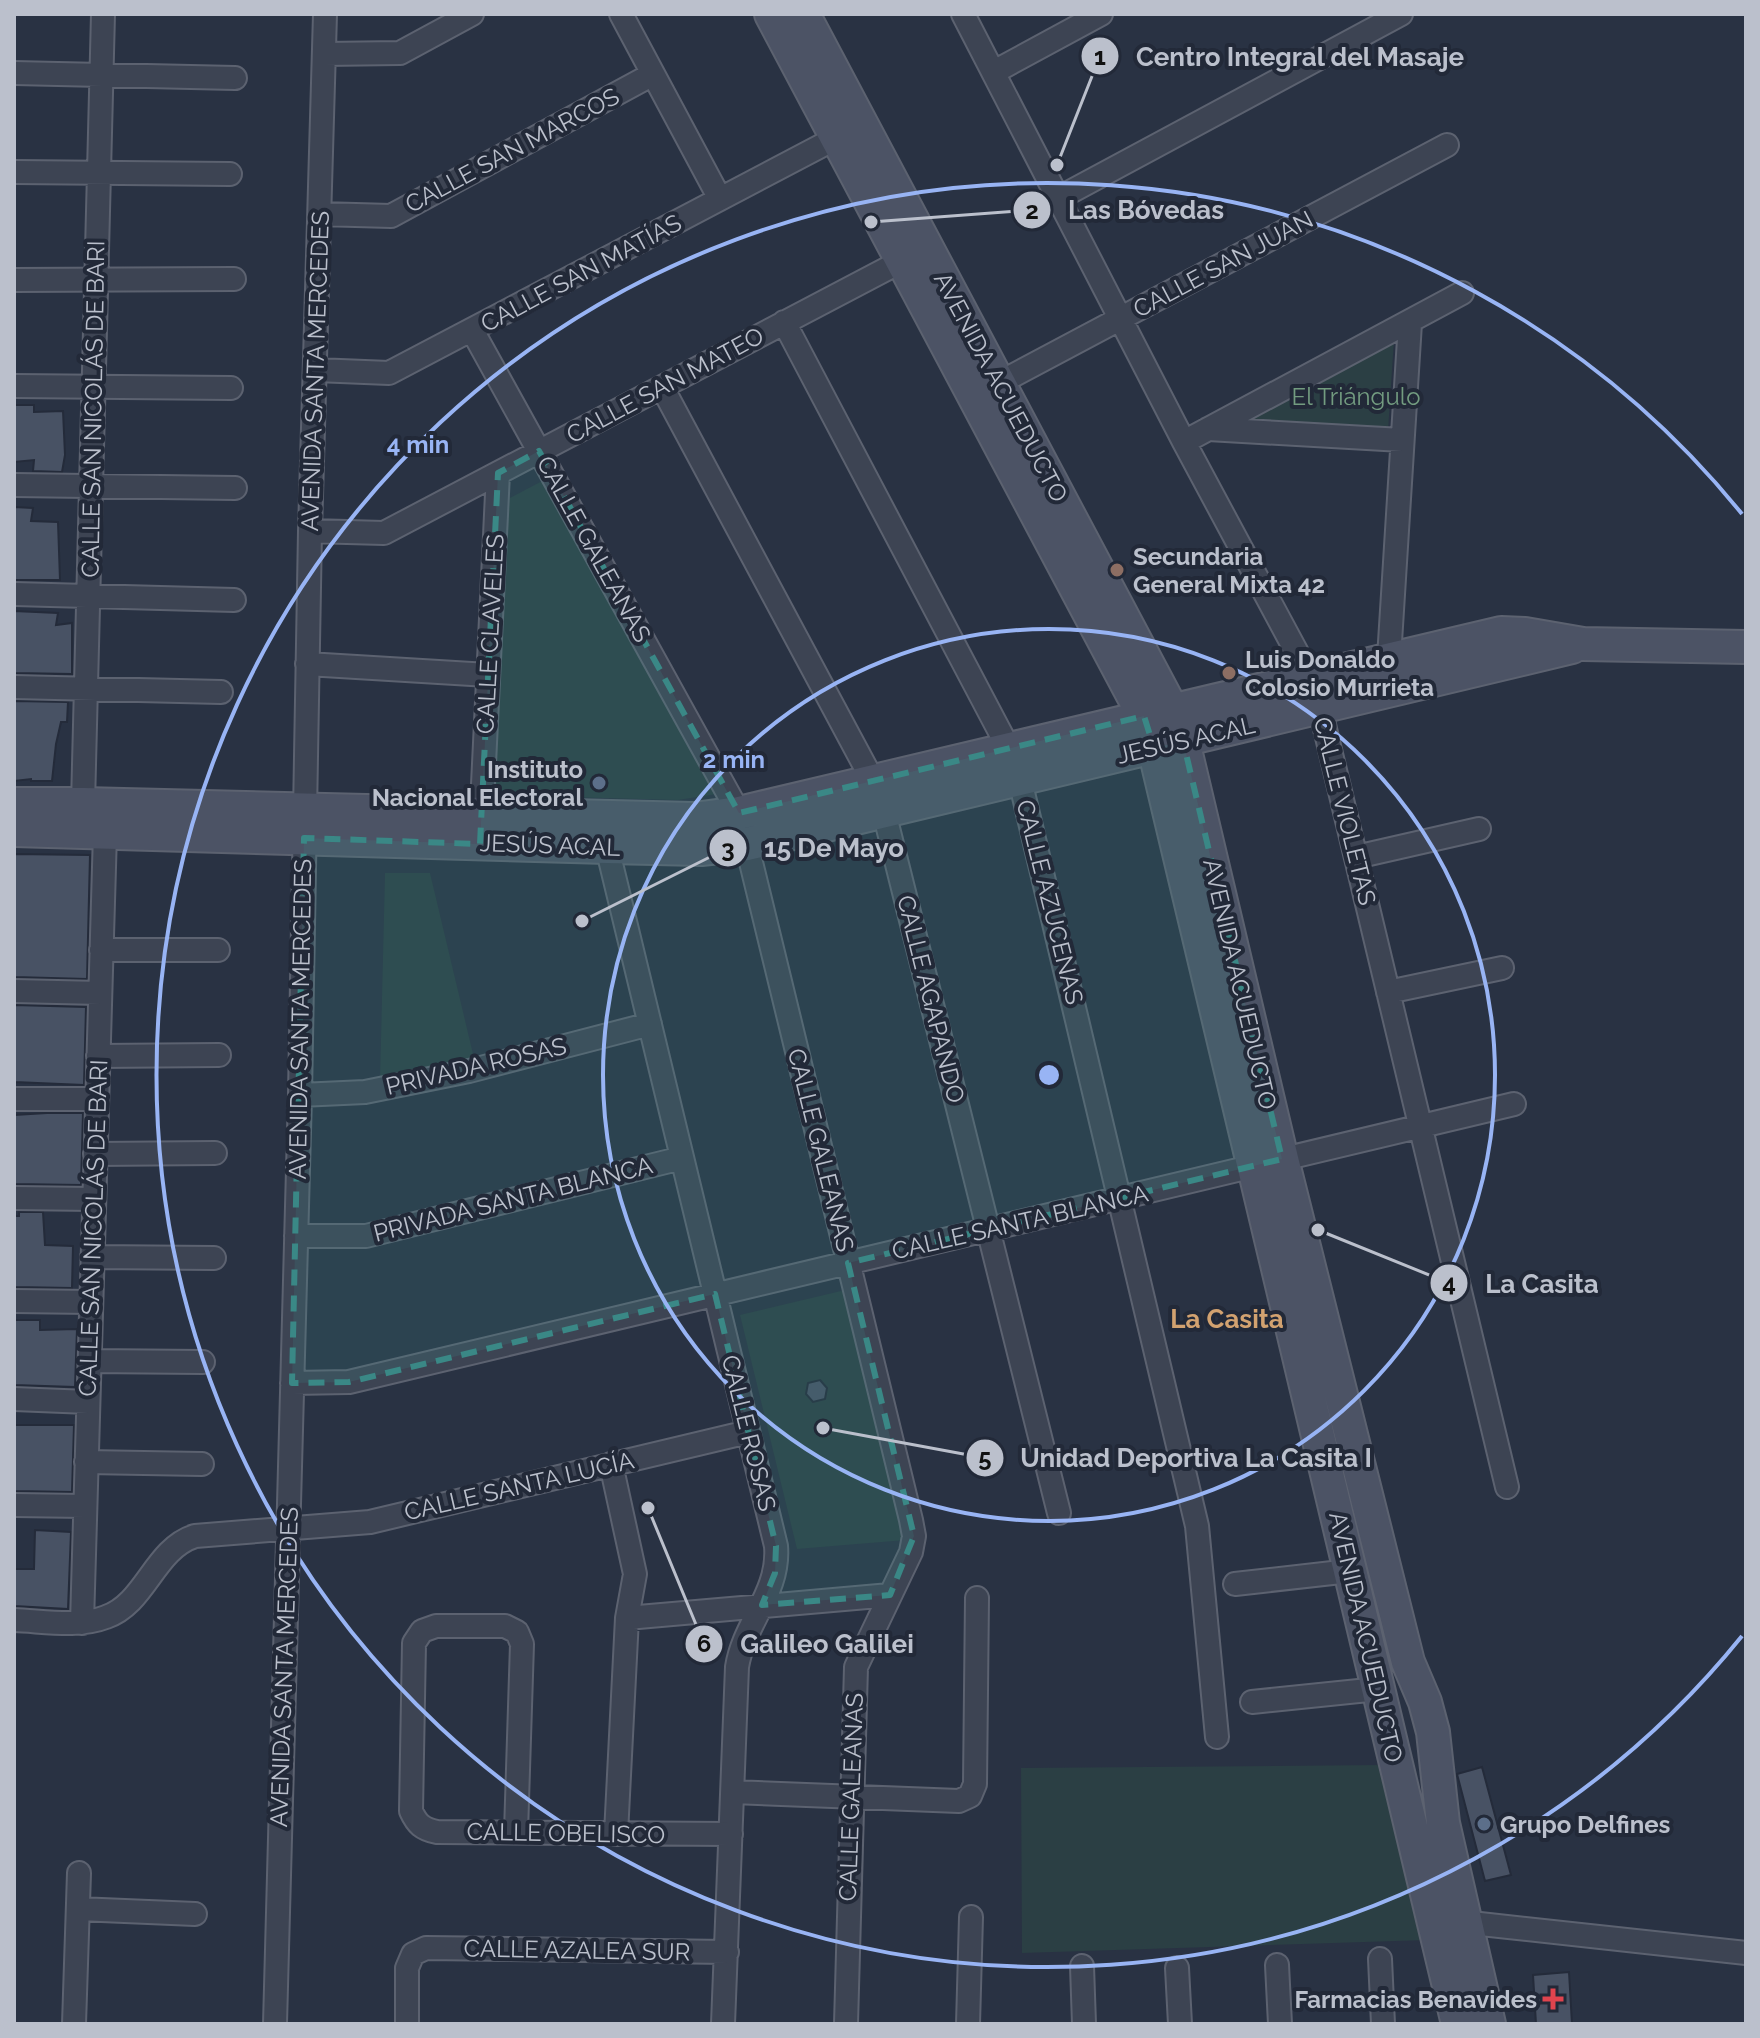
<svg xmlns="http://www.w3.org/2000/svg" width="1760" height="2038" font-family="Raleway,sans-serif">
	<rect width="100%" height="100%" fill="#293243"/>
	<path fill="#2b3f44" d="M1394,340L1388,431L1238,422Z
		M544,480L717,794L678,800L493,795L508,499Z
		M385,873H430L474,1058L380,1080Z
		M845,1290L906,1540L797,1549L740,1315Z
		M1383,1765L1428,1940L1022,1953L1021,1768Z"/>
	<path fill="#485264" stroke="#242b3a" stroke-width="2" d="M14,405H34V412L63,411L65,455L62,472L33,471L34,460L14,462Z
		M14,507L33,508L31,521L58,522L60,580H14Z
		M14,611L58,613L56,625L72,623V674L14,673Z
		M14,701L68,702L67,722H61L56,744L52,781H31V779L14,781Z
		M14,854L90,855L87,979L14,977Z
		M14,1005L86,1007L84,1085L14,1082Z
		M47,1113H83L81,1185L14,1184V1115Z
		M19,1212H43L45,1245L73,1246L72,1288L14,1287V1216H19Z
		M14,1320H40V1330L77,1329L75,1387L14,1385Z
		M820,1380L827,1388L825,1399L813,1402L806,1394L808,1383Z
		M14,1425H74L72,1492L14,1491Z
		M35,1530L71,1532L68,1609L14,1606V1569H34Z
		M1482,1767L1511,1875L1485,1881L1457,1774Z
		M1569,1972L1572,2024H1536L1533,1975Z"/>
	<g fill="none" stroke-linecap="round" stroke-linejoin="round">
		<defs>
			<path id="street" d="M621,14L720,199
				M963,14L1184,442L1310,677L1320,708L1507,1487
				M324,54L400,53L472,14
				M994,72L1101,14
				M14,73L235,78
				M14,172L230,174
				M1059,198L1401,14
				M320,214L391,216L653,74
				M14,280L234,279
				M784,322L1009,749L1020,780L1197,1526L1217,1737
				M472,330L739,813L911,1520L914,1536L911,1552L856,1667L846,2024
				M316,370L389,373L836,138
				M999,383L1447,145
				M14,386L231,388
				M662,387L873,781L884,812L1059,1513
				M1208,429L1402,440
				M1184,442L1462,293
				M14,485L235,488
				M310,531L384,533L915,254
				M14,594L234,600
				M307,664L488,675
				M1392,673L1389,658L1410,323
				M14,687L221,692
				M83,804L103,14
				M481,826L498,473
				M607,847L776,1546C780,1592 744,1623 737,1667L723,2024
				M1356,857L1479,829
				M101,950H218
				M14,991L100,993
				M1388,992L1502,968
				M98,1056L219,1055
				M300,1095L365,1092L469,1071L650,1024
				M14,1099H97
				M95,1154L215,1153
				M14,1198L94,1199
				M296,1236H366L682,1158
				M92,1257L214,1258
				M14,1301L91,1302
				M89,1361L203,1362
				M292,1383L349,1382L1514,1104
				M14,1399L88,1402
				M86,1462L202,1464
				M611,1464L635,1574L627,1618L616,1834
				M14,1505L85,1506
				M1235,1584L1350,1571
				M627,1618L890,1595
				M14,1620C43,1621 78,1628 106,1617C146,1603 154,1549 195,1536L370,1522L748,1432
				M82,1623L105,833
				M1252,1702L1378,1689
				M733,1792L959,1801L970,1796L975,1784L977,1598
				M516,1832L522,1644L517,1632L505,1626H436L422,1631L414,1643L411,1811C417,1824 422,1829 437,1832L731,1834
				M78,1909L195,1914
				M1453,1921L1746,1953
				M1380,1959L1383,2024
				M1277,1965L1280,2024
				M1082,1966L1084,2024
				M1177,1968L1180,2024
				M74,2024L79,1873
				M275,2024L300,1095L310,531L325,14
				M407,2024V1968L413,1954L426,1948L727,1952
				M968,2024L971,1917"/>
			<path id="secondary" d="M771,14L1144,716L1154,748L1458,2024
				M803,14L1172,710L1183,741L1282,1159L1408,1662L1425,1702L1433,1732L1443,1823L1489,2024
				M14,804H83L694,819L739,813L1501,633L1525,634L1583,644L1746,647
				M14,830L607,847L701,849L747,844L1572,647"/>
		</defs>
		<use href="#street" stroke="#5c6270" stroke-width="26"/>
		<use href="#secondary" stroke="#5c6270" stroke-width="36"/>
		<use href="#street" stroke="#3d4453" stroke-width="22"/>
		<use href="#secondary" stroke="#4c5365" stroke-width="32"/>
	</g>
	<path fill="#3a8886" fill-opacity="0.2" stroke="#3a8886" stroke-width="6" stroke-dasharray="16 10" stroke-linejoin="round" d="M539,451L739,813L1144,716L1154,748L1183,741L1282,1159L848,1263L914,1536L890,1595L762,1605L775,1573L776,1546L715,1294L349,1382L292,1383L304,838L480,844L498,473Z"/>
	<g fill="none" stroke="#98b4f4" stroke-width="4">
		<circle cx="1049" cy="1075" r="446"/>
		<path d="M1742 1636A892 892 0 1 1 1742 514"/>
	</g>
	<g fill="#8d6e63" stroke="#222938" stroke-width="3">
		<circle cx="1117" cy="570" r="8"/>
		<circle cx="1229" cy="673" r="8"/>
	</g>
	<g fill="#5c6f8a" stroke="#222938" stroke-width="3">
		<circle cx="599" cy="783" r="8"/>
		<circle cx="1484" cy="1824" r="8"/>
	</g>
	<path fill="#e0444e" stroke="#222938" stroke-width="3" d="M1549 1987h8v8h8v8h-8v8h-8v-8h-8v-8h8z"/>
	<g text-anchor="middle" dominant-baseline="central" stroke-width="8" stroke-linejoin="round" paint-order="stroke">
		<g font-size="24" fill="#bbc0cc" stroke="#222938">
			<text transform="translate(512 150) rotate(-28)">CALLE SAN MARCOS</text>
			<text transform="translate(1223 264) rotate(-28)">CALLE SAN JUAN</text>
			<text transform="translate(581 273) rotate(-28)">CALLE SAN MATÍAS</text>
			<text transform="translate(315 371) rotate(-88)">AVENIDA SANTA MERCEDES</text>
			<text transform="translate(665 385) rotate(-28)">CALLE SAN MATEO</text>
			<text transform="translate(1001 387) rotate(62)">AVENIDA ACUEDUCTO</text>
			<text transform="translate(93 409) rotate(-89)">CALLE SAN NICOLÁS DE BARI</text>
			<text transform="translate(594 549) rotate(61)">CALLE GALEANAS</text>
			<text transform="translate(490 634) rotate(-87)">CALLE CLAVELES</text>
			<text transform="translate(1186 740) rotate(-13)">JESÚS ACAL</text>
			<text transform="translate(1345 811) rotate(76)">CALLE VIOLETAS</text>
			<text transform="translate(550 845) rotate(2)">JESÚS ACAL</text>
			<text transform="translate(1050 902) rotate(76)">CALLE AZUCENAS</text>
			<text transform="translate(1240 984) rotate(77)">AVENIDA ACUEDUCTO</text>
			<text transform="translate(931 999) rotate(76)">CALLE AGAPANDO</text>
			<text transform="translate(300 1019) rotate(-89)">AVENIDA SANTA MERCEDES</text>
			<text transform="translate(476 1066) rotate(-13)">PRIVADA ROSAS</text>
			<text transform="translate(821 1150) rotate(76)">CALLE GALEANAS</text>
			<text transform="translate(513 1199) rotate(-14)">PRIVADA SANTA BLANCA</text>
			<text transform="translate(1020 1222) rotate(-13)">CALLE SANTA BLANCA</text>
			<text transform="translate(93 1228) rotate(-88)">CALLE SAN NICOLÁS DE BARI</text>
			<text transform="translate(749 1433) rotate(76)">CALLE ROSAS</text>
			<text transform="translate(519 1486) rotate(-13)">CALLE SANTA LUCÍA</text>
			<text transform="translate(1366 1637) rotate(77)">AVENIDA ACUEDUCTO</text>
			<text transform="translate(284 1667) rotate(-88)">AVENIDA SANTA MERCEDES</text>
			<text transform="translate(851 1797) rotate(-88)">CALLE GALEANAS</text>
			<text transform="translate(566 1833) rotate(1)">CALLE OBELISCO</text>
			<text transform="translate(577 1950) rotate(1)">CALLE AZALEA SUR</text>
		</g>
		<g font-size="24" fill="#739c80" stroke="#222938">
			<text x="1356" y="396">El Triángulo</text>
		</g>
		<g font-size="24" font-weight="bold" fill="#bbc0cc" stroke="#222938" text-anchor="start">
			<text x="1133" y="556">Secundaria<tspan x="1133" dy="28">General Mixta 42</tspan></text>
			<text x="1245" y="659">Luis Donaldo<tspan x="1245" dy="28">Colosio Murrieta</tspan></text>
			<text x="583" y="769" text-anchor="end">Instituto<tspan x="583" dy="28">Nacional Electoral</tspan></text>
			<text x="1500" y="1824">Grupo Delfines</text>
			<text x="1537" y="1999" text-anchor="end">Farmacias Benavides</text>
		</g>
		<g font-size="26" font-weight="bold" fill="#d2a270" stroke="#222938">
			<text x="1227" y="1319">La Casita</text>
		</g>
	</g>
	<circle cx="1049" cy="1075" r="12" fill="#98b4f4" stroke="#222938" stroke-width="4"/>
	<g font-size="24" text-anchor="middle" font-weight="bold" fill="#98b4f4" stroke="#222938" stroke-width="8" stroke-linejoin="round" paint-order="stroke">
		<text x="418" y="453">4 min</text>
		<text x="734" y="768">2 min</text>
	</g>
	<path fill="none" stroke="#bbc0cc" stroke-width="3" d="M1057 165L1100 56M871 222L1032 210M582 921L728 848M1318 1230L1449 1283M823 1428L985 1458M648 1508L704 1644"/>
	<g fill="#bbc0cc" stroke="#222938" stroke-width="3">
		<circle cx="1057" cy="165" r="8"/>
		<circle cx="871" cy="222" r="8"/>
		<circle cx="582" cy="921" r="8"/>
		<circle cx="1318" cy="1230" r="8"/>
		<circle cx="823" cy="1428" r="8"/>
		<circle cx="648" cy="1508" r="8"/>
		<circle cx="1100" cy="56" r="20"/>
		<circle cx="1032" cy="210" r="20"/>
		<circle cx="728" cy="848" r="20"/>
		<circle cx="1449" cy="1283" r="20"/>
		<circle cx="985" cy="1458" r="20"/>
		<circle cx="704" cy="1644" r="20"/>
	</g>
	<g font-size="24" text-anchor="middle" font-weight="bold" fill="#111">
		<text x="1100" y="65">1</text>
		<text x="1032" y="219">2</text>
		<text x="728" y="857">3</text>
		<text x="1449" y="1292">4</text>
		<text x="985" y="1466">5</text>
		<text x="704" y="1652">6</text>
	</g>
	<g font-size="26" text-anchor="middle" font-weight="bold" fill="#bbc0cc" stroke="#222938" stroke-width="8" stroke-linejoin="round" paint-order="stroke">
		<text x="1300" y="66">Centro Integral del Masaje</text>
		<text x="1146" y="219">Las Bóvedas</text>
		<text x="834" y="857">15 De Mayo</text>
		<text x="1542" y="1293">La Casita</text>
		<text x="1196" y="1467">Unidad Deportiva La Casita I</text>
		<text x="827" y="1653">Galileo Galilei</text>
	</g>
	<rect width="1760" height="2038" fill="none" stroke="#bbc0cc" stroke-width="32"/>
</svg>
